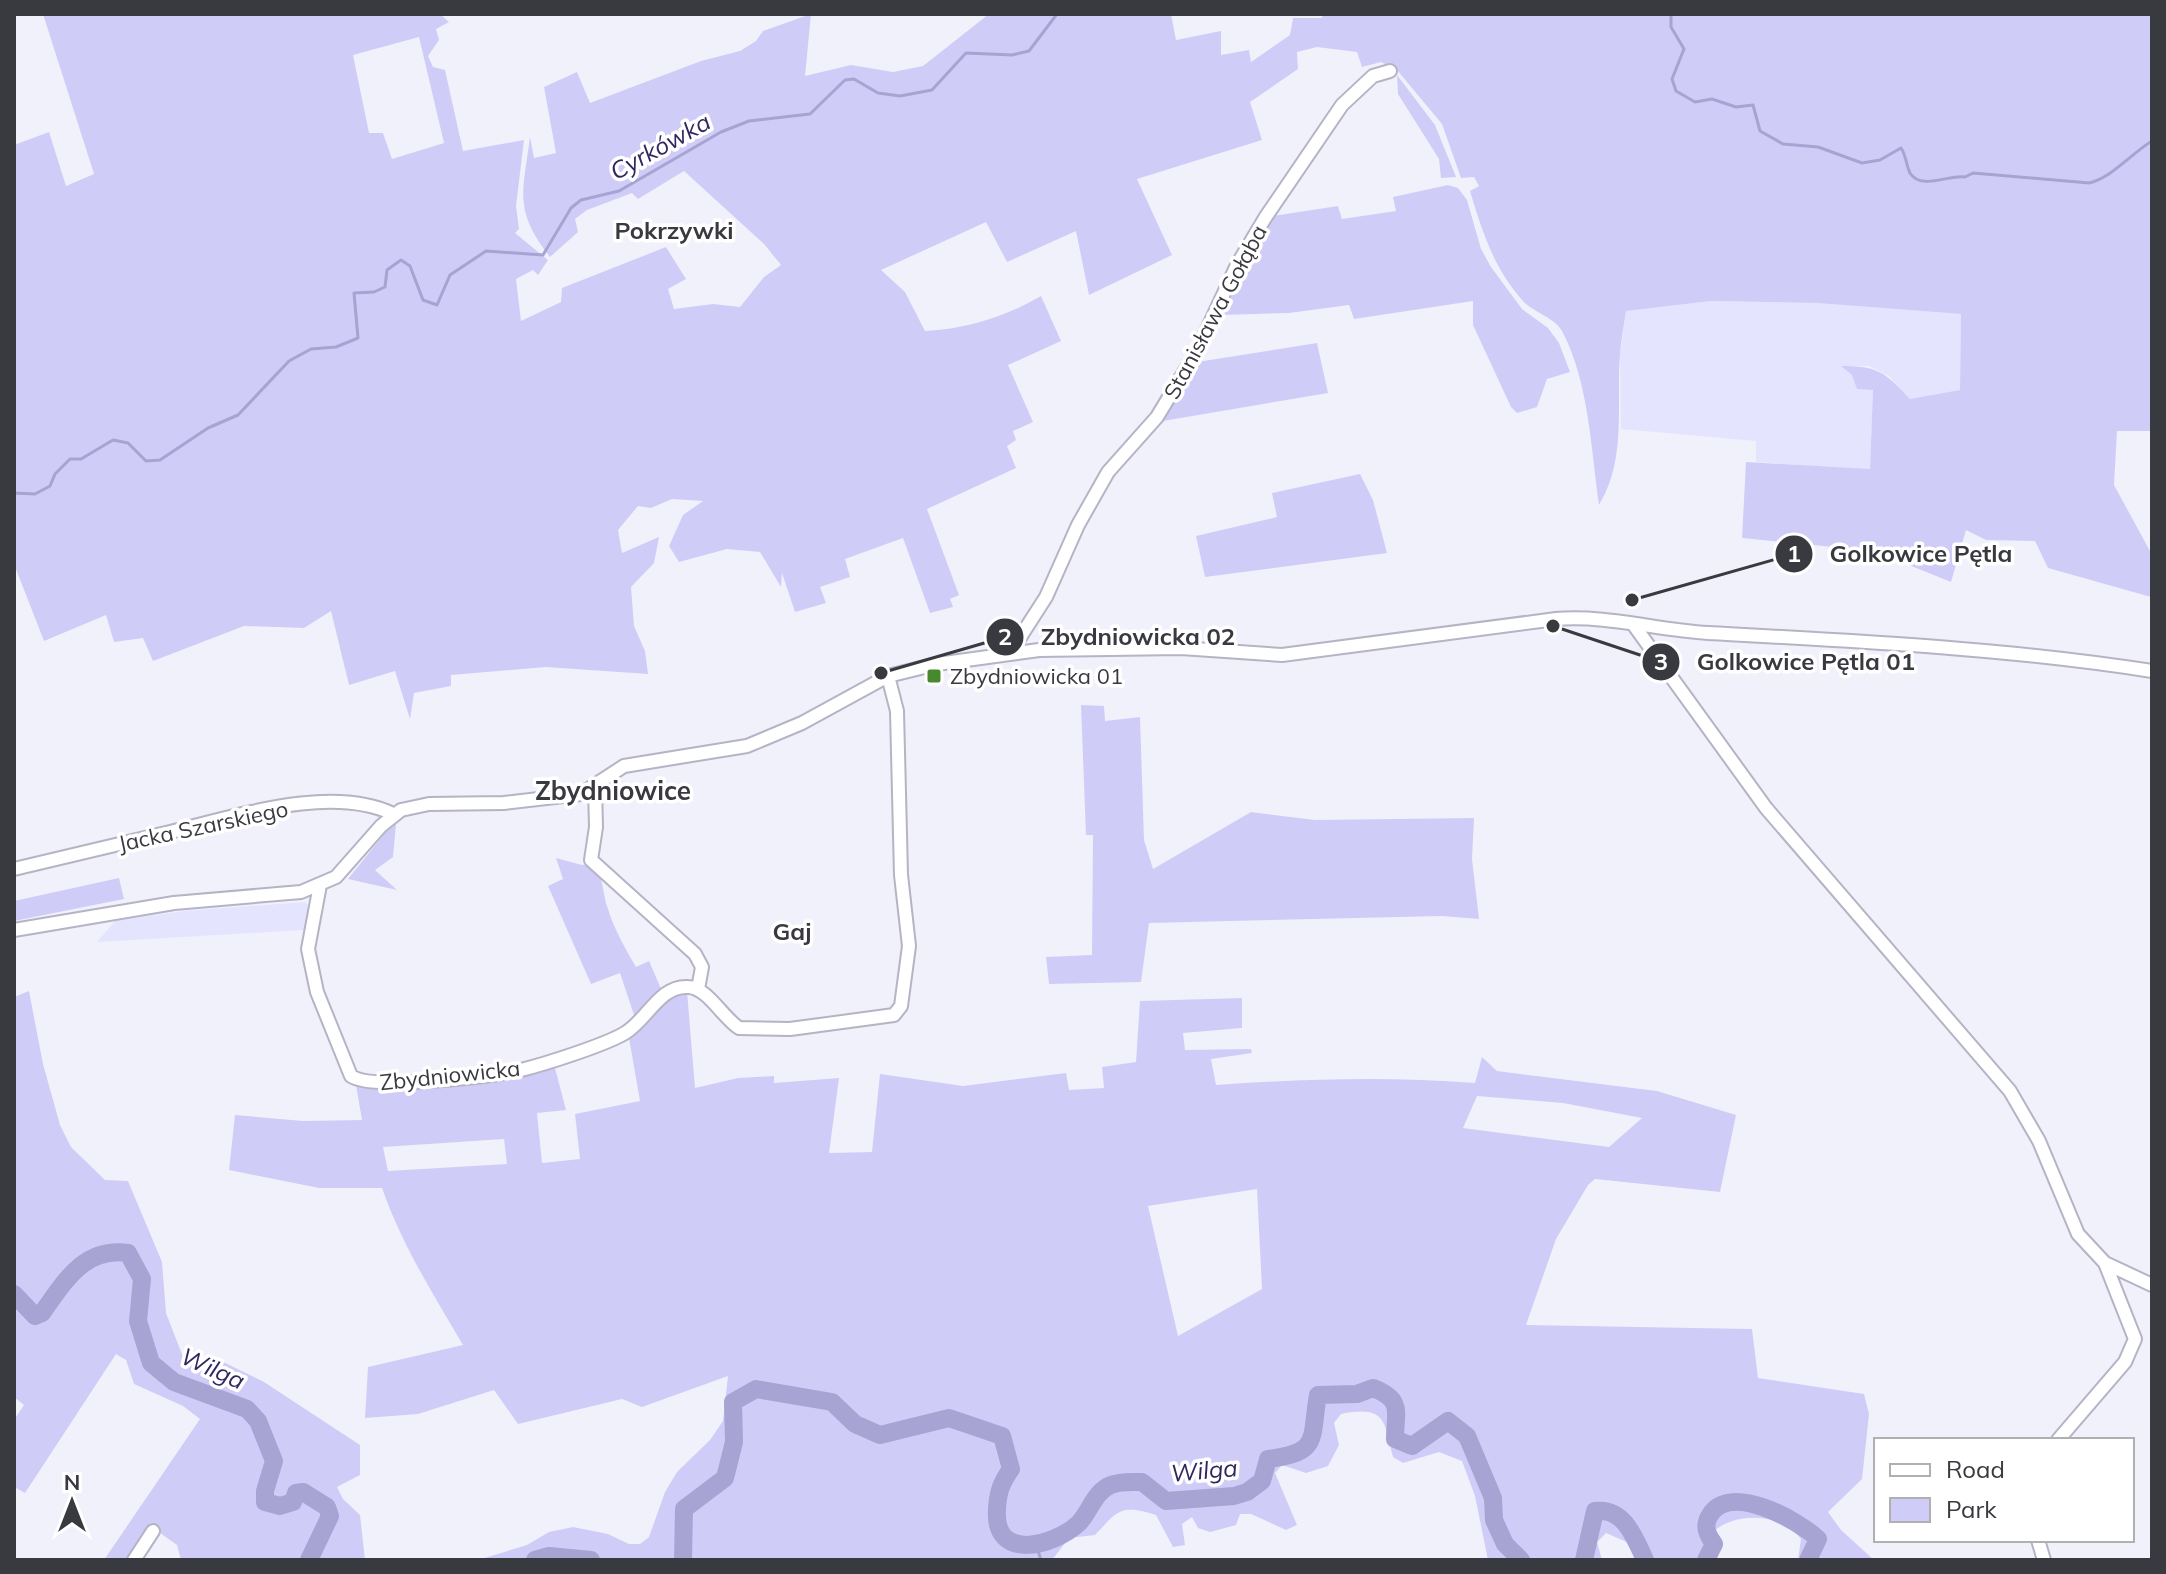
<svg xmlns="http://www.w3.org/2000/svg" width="2166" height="1574" font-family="Mulish,sans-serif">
	<rect width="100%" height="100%" fill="#f1f1fc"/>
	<path fill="#e5e4fe" d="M1711,301L1817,303L1961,314L1960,390L1910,400L1889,376L1869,366H1842L1873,389L1870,470L1756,462V441L1621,429L1620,355L1626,311Z
		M305,902L310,907L304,930L97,942L115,921L183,911Z"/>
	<path fill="#cfcdf8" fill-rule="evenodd" d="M43,14H440L449,22L436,29L439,40L428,56L433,67L445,70L463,151L524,140L516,206L519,229L515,233L548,260L538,275L533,270L516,279L521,321L561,302L562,288L666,247L686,279L668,289L674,309L713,304L740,307L764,277L781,265L764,244L684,171L638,199L632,193L587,210L575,219L578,232L550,257C513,210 523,192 530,137L534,158L556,153L544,87L577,72L590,103L701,61L740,51L756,41L763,31L811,14L805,76L851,65L893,72L923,66L989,14H1171L1176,40L1221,31V55L1249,50L1251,62L1290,35L1293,18H1322L1323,14H2152V431H2117L2114,485L2150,551L2151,597L2048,568L2035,541L1986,540L1966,530L1951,582L1874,551L1742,538L1746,462L1870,469L1873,390L1857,389L1852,375L1841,366C1878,366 1885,372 1910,399L1960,390L1961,314L1817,303L1711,301L1626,311C1624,325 1621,340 1620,354C1616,405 1627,459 1599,505C1591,449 1589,382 1562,331C1555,318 1533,312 1523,301C1494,269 1482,231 1470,191L1479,186L1474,177L1461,178L1442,124L1397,70L1381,62L1362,67L1357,52L1317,47L1297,52L1298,69L1250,102L1262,140L1137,179L1172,255L1089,295L1076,231L1007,262L986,222L881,270L905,292L925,331C966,329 1005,317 1041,296L1061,341L1008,365L1033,422L1013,431L1016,440L1007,446L1016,468L927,509L959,595L950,599L953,607L930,613L903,538L845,559L850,577L820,587L826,603L795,612L782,573L781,587L760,552L727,549L679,562L669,546L683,515L703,501L672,499L651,508L638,506L618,530L622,553L659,537L654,563L631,587L634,626L645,651L648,674L546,667L451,675V686L414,693L410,719L395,671L349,685L331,611L304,628L244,626L153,661L143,638L114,642L106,615L44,641L14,564V145L49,132L66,186L94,174ZM419,37L444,143L392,159L383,133H369L353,55Z
		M1397,75L1435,125L1456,177L1441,178L1439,159L1398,94Z
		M1448,185L1458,188L1467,200L1481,249L1491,267L1522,309L1548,328L1559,343L1570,372L1547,379L1537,407L1517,413L1511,407L1473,325V301L1354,319L1349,305L1289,313L1222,315L1254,245L1273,216L1338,206L1342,219L1396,211L1393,197Z
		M1317,343L1328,393L1163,421L1197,362Z
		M1360,474L1373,500L1387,553L1205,577L1196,536L1277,517L1272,493Z
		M1081,705L1104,706L1105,721L1140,717L1144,840L1153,869L1251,812L1315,820L1474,818L1472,859L1479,919L1442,916L1149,923L1141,982L1049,984L1046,957L1092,955L1093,835H1086Z
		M396,824L393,857L375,870L397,890L348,879L385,833Z
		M556,858L582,865L592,863C604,877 602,890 607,906C613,927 625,948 636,967L649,961L662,991L636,1021L620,973L591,984L548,886L563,879Z
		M119,878L124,899L14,921V901Z
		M29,991L43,1064L60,1125L71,1147L105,1180L128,1181L162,1262L166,1313L185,1362L217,1359L264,1382L360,1445V1475L337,1487L343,1499L360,1515L365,1560H181L177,1545L153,1528L131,1560H104L200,1419L183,1406L134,1384L126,1360L116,1354L25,1493L14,1487V1420L24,1405L14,1397V997Z
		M687,991L695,1088L738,1078L774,1076V1083L839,1078L829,1153L872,1152L880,1074L963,1086L1066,1073L1069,1090L1104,1088L1102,1067L1136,1062L1140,1001L1242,998V1028L1183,1033L1185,1050L1251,1049L1252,1053L1211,1059L1216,1085C1303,1079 1388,1076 1475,1083L1482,1057L1497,1071L1657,1091L1736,1115L1720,1192L1595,1179L1588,1185L1556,1239L1526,1325L1752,1329L1758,1378L1864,1394L1869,1414L1862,1479L1828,1512L1841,1530L1874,1560H1798L1801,1539C1781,1514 1740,1511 1715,1530L1716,1560H1635L1629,1543L1606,1533L1597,1542L1602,1560H1488L1475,1496L1462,1461L1439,1452L1403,1463L1393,1457C1384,1422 1387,1405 1341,1414L1334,1423L1339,1445L1328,1466L1306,1473L1282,1465L1275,1473L1297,1525L1286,1530L1251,1514H1240L1236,1525L1210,1532L1198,1528L1192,1517L1182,1524L1185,1545L1173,1547L1156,1515C1119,1503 1117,1512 1095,1535L1069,1538L1052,1560H478L527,1545L549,1532L573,1527L608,1534L629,1544H640L649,1537L665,1492L677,1472L710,1440L723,1421L728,1376L642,1407L622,1399L518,1424L494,1390L418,1414L365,1418L368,1367L463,1345C433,1294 402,1245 382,1188H319L229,1170L235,1115L303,1121L362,1120L356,1085L488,1082L554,1064L566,1110L537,1113L542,1163L580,1159L575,1114L640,1101L629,1038L668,996ZM1477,1096L1563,1103L1642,1118L1609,1147L1463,1128ZM504,1139L507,1164L388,1171L383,1147ZM1257,1189L1262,1289L1178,1336L1148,1206Z"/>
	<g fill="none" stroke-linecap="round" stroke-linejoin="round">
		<path stroke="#a7a3d2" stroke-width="3" d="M1087,14H1130
			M1671,14V27L1684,49L1672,79L1676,91L1695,102L1712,99L1736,107L1753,105L1760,131L1783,144L1818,147L1862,163L1880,160L1901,148C1906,155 1906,165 1910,173C1921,191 1950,174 1965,177L1973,173L2089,183C2110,179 2132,153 2152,141
			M14,493L35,494L50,486L55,474L70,459H81L113,440L128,443L146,461L160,460L208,428L238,415L289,361L311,349L336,347L358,338L354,293L374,292L385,287L387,270L401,260L410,266L423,300L437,305L450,275L486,251L543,255L571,208L581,200L619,191L721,132L749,121L810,114L845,80L854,79L878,93L900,96L932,90L966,53L1012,55L1029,51L1057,14
			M1036,1545L1041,1560"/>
		<path stroke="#a7a3d2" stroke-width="18" d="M14,1294L35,1316L42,1313C65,1281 84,1247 128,1253L142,1279L138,1321L151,1363L174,1382L247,1409L258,1421L274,1461L265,1491V1502L280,1506L293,1502L296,1493L303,1492L327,1507L330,1516L309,1560
			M535,1560L549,1556L591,1560
			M683,1560L684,1509L725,1478L734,1442L733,1402L756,1389L832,1402L855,1424L880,1435L949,1418L1002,1436L1011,1469C1001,1483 998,1492 997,1509C993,1562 1053,1547 1079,1523C1090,1511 1095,1491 1111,1485C1120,1481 1132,1482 1142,1482L1166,1501L1234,1496L1247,1492L1262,1481L1268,1459C1321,1452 1310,1440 1318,1395L1357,1394L1373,1388C1404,1400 1395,1412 1395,1439L1412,1446L1448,1421L1467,1436L1493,1498L1494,1520L1505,1544L1521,1560
			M1584,1560L1595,1511C1624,1507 1635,1538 1645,1560
			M1706,1560L1714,1544C1707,1534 1703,1526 1710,1515C1730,1482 1798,1520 1818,1539L1808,1560"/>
		<defs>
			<path id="minor" d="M1633,624L1766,808L2010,1091L2039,1141L2078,1234L2105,1263L2152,1285
				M1010,653L1046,597L1078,525L1108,472L1157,417L1197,351L1237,265L1265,218L1342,105L1373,76L1390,71
				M595,787L596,827L591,860L695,954L702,967L698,989
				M14,869C66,857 118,844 170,832C235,817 330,784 393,814
				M320,885L308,949L317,992L351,1076C373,1091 491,1076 521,1070C545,1064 605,1045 625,1033C647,1020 660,985 688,987C707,987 723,1018 739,1028L790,1029L894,1015L901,1006L909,946L901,875L897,711L888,676
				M14,930L174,903L301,892L336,877L381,826L401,810L429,804L504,803L581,794L624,766L747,746L802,723L888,676L937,664L1039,650L1181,648L1282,655L1556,619C1607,615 1657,630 1708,633C1856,641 2005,648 2152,671
				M2058,1440L2125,1362L2135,1339L2105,1263
				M2038,1540L2044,1560
				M134,1560L153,1531"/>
		</defs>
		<use href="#minor" stroke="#b4b4c5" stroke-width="16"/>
		<use href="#minor" stroke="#fff" stroke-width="12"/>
	</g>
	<rect fill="#47892c" stroke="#fff" stroke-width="3" x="926" y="668" width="16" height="16" rx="4"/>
	<g text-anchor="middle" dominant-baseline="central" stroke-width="7" stroke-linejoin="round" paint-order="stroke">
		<g font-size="22" fill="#393940" stroke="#fff">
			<text transform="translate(1215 312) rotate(-62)">Stanisława Gołąba</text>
			<text transform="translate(203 826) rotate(-12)">Jacka Szarskiego</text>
			<text transform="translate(450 1075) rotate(-6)">Zbydniowicka</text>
		</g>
		<g font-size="22" fill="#393940" stroke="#fff" text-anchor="start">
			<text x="950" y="676">Zbydniowicka 01</text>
		</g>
		<g font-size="24" font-style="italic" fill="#31265f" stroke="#fff">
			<text transform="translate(660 146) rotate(-29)">Cyrkówka</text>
			<text transform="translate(213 1368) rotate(24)">Wilga</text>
			<text transform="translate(1204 1470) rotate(-5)">Wilga</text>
		</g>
		<g font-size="24" font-weight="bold" fill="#393940" stroke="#fff">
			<text x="674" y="230">Pokrzywki</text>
			<text x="792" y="931">Gaj</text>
		</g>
		<g font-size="26" font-weight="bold" fill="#393940" stroke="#fff">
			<text x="613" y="790">Zbydniowice</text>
		</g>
	</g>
	<path fill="none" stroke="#393940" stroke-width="3" d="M1632 600L1794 554M881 673L1005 637M1553 626L1661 662"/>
	<g fill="#393940" stroke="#fff" stroke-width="3">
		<circle cx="1632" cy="600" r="8"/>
		<circle cx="881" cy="673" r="8"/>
		<circle cx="1553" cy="626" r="8"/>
		<circle cx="1794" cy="554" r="20"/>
		<circle cx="1005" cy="637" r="20"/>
		<circle cx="1661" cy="662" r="20"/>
	</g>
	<g font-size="24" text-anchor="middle" font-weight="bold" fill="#fff">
		<text x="1794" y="562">1</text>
		<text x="1005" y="645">2</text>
		<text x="1661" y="670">3</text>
	</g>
	<g font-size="24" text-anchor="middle" font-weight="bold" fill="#393940" stroke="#fff" stroke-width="7" stroke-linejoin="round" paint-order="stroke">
		<text x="1921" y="562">Golkowice Pętla</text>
		<text x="1138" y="645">Zbydniowicka 02</text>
		<text x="1806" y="670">Golkowice Pętla 01</text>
	</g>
	<rect width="2166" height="1574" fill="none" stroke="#393940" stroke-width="32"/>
	<rect x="1874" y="1438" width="260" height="104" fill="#ffffff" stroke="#b0b0b3" stroke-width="2"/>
	<rect x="1890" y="1464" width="40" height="12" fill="#ffffff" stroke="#b0b0b3" stroke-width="2"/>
	<text x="1946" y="1478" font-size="24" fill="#393940">Road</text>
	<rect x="1890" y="1498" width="40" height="24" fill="#cfcdf8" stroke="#b0b0b3" stroke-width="2"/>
	<text x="1946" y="1518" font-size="24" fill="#393940">Park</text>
	<g transform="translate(72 1502)" stroke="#ffffff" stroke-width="6" paint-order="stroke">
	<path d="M0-6L14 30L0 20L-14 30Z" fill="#393940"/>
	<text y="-12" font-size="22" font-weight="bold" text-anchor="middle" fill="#393940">N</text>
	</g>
</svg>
